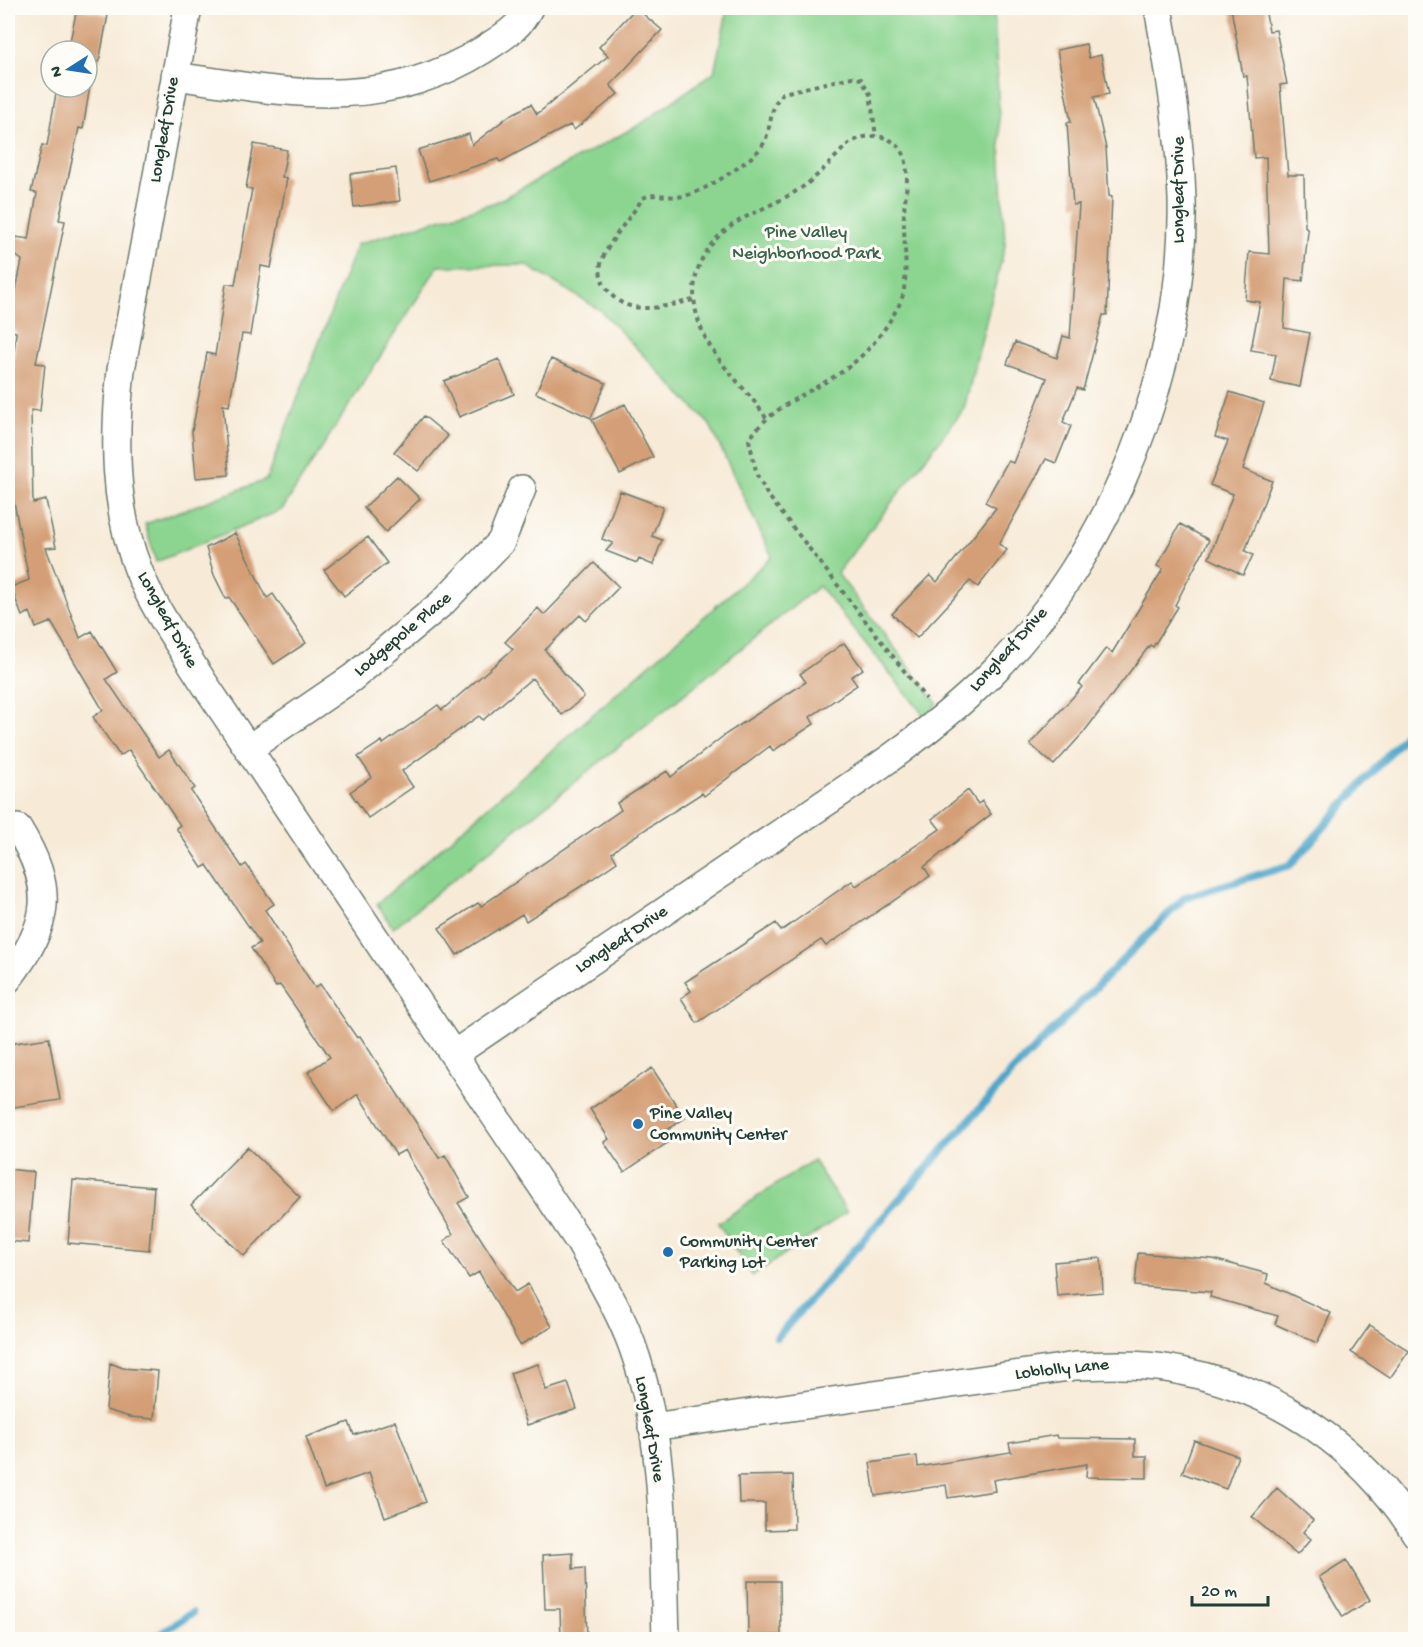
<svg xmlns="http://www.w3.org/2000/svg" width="1423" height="1647" font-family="'Gochi Hand',sans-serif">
	<rect width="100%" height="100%" fill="#fdfcf7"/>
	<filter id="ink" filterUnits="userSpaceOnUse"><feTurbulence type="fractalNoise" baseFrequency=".0167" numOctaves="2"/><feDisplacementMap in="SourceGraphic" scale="12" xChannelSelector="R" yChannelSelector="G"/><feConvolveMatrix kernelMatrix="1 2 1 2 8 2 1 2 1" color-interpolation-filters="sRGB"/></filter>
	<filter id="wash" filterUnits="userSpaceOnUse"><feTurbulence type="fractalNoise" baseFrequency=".008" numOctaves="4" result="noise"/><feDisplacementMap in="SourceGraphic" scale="24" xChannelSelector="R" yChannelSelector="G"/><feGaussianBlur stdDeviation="1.35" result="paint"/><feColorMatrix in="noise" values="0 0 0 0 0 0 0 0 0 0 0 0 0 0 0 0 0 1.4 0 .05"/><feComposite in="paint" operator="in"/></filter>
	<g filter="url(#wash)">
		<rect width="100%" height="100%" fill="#f7ebd8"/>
		<path fill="#8cd591" stroke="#568962" stroke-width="1.5" d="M728,8H876L891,11L994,10L1005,246L964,409L837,573L937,703L926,718L819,586L393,928L377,904L772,557L710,425L600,310L526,265L438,266L282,510L156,562L145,524L266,480L357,244L496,202L639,125L714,72Z
			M813,1160L847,1212L752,1276L718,1223Z"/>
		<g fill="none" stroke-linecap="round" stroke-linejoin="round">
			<path stroke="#4da6ca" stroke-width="8" d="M777,1337L1014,1070L1185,897L1290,865L1416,723
				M151,1640L192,1613"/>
		</g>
		<g id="blocks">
			<path fill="#d49f76" d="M77,8L108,15L99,62L94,61L83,129L79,128L59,220L65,221L36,363L45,364L40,411L31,410L33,503L46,500L56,547L46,548L80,638L92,631L117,672L106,679L159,757L169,750L195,788L191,791L242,867L246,864L274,904L265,910L315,988L320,984L357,1038L360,1036L439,1158L445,1155L469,1197L458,1203L515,1292L528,1284L552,1327L520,1345L479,1272L469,1278L444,1241L453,1234L405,1150L396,1155L358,1094L334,1111L308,1072L330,1057L280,985L276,987L251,948L260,943L207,865L202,868L176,828L180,825L129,750L120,756L93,717L103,710L51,622L36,628L30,612L22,616L11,587L29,580L8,471V411L16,332L8,330L22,260L13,254L16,237L29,239L37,193L31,192L42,145L47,146L57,87H87V51H68Z
				M636,8L662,30L610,85L618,94L574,130L570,125L500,162L498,159L429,181L418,150L469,134L472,145L509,116L531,104L537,114L608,56L599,47Z
				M1231,8H1265L1269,31L1276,30L1287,84L1280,85L1288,175H1304L1305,226L1308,231L1303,281L1287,279L1284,328L1310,333L1300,387L1271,381L1276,354L1251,350L1260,302L1245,300L1249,252L1269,254L1266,157L1254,158L1247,76H1243Z
				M1086,44L1089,58L1101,55L1109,94L1094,97L1106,148L1109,196L1112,197L1107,315H1103L1083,390L1077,388L1063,422L1071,426L1056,463L1046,459L999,544L1007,550L978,587L970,581L917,638L892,614L930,575L937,582L996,508L985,502L1008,461L1013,463L1047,378L1007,364L1015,342L1057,358L1063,336L1070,338L1079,204L1073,205L1067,123L1071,122L1057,50Z
				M254,144L287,150L282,177L287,178L271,268L261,266L250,335L242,334L229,406L223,405L229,475L196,478L192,431L207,353L215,355L226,284L235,285L252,189L246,188Z
				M396,168L400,201L354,207L350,174Z
				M499,359L514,394L459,417L444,381Z
				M551,359L606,383L591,418L536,393Z
				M1230,392L1264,403L1243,469L1272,481L1245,551L1253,555L1243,575L1209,558L1233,494L1210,485L1228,441L1215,437Z
				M625,404L653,457L620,474L592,420Z
				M424,416L448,436L418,471L394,452Z
				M397,476L420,499L386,532L364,508Z
				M620,491L663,507L652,536L662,540L653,565L639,559L637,563L606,551L613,543L602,539Z
				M1180,524L1209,540L1175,605L1178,607L1153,647L1150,645L1084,732L1054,765L1030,744L1082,687L1079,684L1106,648L1112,653L1163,569L1157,566Z
				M235,533L267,598L273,594L306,643L274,664L229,597L226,599L214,575L206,548Z
				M368,537L387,563L344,596L324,570Z
				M594,563L619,587L586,621L580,615L545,650L584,697L562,715L532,678L483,720L479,716L402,771L413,787L368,818L350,792L372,777L358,757L382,741L383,744L438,705L442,710L513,649L505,642L538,608L544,615Z
				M844,643L863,669L851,677L857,685L810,717L814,724L773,751L770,746L704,796L702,793L621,845L612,853L617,862L583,885L526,921L522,914L457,955L439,928L478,903L481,906L621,810L617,803L667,771L671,777L726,734L806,682L800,674Z
				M968,790L978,804L982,801L991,814L924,867L930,876L826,946L821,940L697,1023L681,998L691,991L685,982L776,923L781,931L852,881L856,886L940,829L932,819Z
				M49,1038L60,1100L8,1108V1044Z
				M652,1068L685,1118L667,1130L673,1139L624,1172L604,1142L609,1139L590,1109Z
				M247,1147L300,1197L244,1256L191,1205Z
				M8,1169L34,1172L28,1243L8,1241Z
				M73,1180L154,1187L149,1250L68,1243Z
				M1138,1253L1213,1259L1268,1274L1266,1283L1331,1313L1317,1343L1275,1324L1278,1316L1210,1297L1211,1292L1135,1286Z
				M1101,1258L1103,1292L1057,1296L1054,1262Z
				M1370,1325L1409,1351L1390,1378L1351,1352Z
				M110,1363L123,1368L158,1371L154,1419L130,1417L106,1410Z
				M538,1364L546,1390L568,1383L577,1409L527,1425L510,1373Z
				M395,1421L426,1502L385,1517L369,1473L324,1489L306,1437L349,1422L354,1435Z
				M1056,1435L1057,1438L1135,1439V1456H1147V1478L1086,1477L1087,1464L993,1480L995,1491L948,1498L946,1485L875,1496L870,1463L917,1456L918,1467L1011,1452L1009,1443Z
				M1194,1440L1238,1456L1226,1489L1182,1473Z
				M793,1475L794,1529L765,1530V1503H739L738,1476Z
				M1277,1488L1313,1520L1303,1532L1311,1539L1297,1555L1252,1517Z
				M573,1553V1569L585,1568L587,1640H561L560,1609H545L543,1555Z
				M1346,1560L1370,1600L1343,1617L1319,1577Z
				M747,1581H780L781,1635L748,1636Z"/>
		</g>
	</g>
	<g filter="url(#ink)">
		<use href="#blocks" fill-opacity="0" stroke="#6b7a6d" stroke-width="1.5"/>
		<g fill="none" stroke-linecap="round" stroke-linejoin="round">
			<defs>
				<path id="street" d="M188,8L121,370C114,436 113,505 138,569C153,608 180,645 202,680L580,1243C599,1277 619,1310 632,1345C666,1439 663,1542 666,1640
					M175,76C286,92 380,114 483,50C501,38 520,28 529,8
					M248,749L352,678L442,603L501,542L522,489
					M8,979C51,923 55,889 18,828
					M454,1054C553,987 653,919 752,852C834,796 919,745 990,675C1110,556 1186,368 1182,199C1180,134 1170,72 1158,8
					M652,1427L1076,1366C1110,1365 1146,1363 1181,1371C1278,1390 1363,1449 1416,1534"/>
			</defs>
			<use href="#street" stroke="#6b7a6d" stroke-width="30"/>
			<path stroke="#6b7a6d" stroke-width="4" stroke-dasharray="4.5 4.5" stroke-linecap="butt" d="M693,300C662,307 624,319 605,286C600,278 599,269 602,260C611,238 630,218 643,198C658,191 668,199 684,196C702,193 745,165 758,151C774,135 766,109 783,93L852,77L861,79L870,94L876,136
				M766,418C749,391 721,368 706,339C684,296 692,252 734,224C754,211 778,203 798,190C816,179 830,162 845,147C859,134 883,131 898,146C913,160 905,194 904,212C903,237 908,265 904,289C903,301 895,312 889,322C875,344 857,363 835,376C804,396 769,408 749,440L757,475L767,494L926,699"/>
			<use href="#street" stroke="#fff" stroke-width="27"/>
		</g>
	</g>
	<g fill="#1f6fb2" stroke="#fdfcf7" stroke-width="2">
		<circle cx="638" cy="1124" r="6"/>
		<circle cx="668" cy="1252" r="6"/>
	</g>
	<g text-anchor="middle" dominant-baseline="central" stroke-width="6" stroke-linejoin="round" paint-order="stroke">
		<g font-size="18" fill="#1f3d34" stroke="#fdfcf7">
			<text transform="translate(165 130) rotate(-80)">Longleaf Drive</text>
			<text transform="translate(1179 190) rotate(-90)">Longleaf Drive</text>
			<text transform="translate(167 620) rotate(61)">Longleaf Drive</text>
			<text transform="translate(403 635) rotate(-40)">Lodgepole Place</text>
			<text transform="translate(1009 650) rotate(-48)">Longleaf Drive</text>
			<text transform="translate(622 940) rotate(-34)">Longleaf Drive</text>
			<text transform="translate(1062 1370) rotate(-6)">Loblolly Lane</text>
			<text transform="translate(649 1429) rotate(80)">Longleaf Drive</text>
		</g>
		<g font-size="18" fill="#3a634b" stroke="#fdfcf7">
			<text x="806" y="233">Pine Valley<tspan x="806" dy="21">Neighborhood Park</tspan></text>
		</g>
		<g font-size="18" fill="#1f3d34" stroke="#fdfcf7" text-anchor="start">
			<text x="650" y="1114">Pine Valley<tspan x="650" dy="21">Community Center</tspan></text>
			<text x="680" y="1242">Community Center<tspan x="680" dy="21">Parking Lot</tspan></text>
		</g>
	</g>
	<rect width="1423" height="1647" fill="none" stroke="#fdfcf7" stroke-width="30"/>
	<g transform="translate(69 69) rotate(258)"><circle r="28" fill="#fdfcf7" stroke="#a4b0a9" stroke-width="1.5"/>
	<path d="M0-4.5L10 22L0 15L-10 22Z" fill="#1f6fb2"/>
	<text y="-9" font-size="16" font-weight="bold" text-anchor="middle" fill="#1f3d34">N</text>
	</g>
	<path d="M1192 1596v9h76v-9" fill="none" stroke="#1f3d34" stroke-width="3"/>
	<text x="1201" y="1596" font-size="18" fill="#1f3d34" stroke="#fdfcf7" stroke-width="4.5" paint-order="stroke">20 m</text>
</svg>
